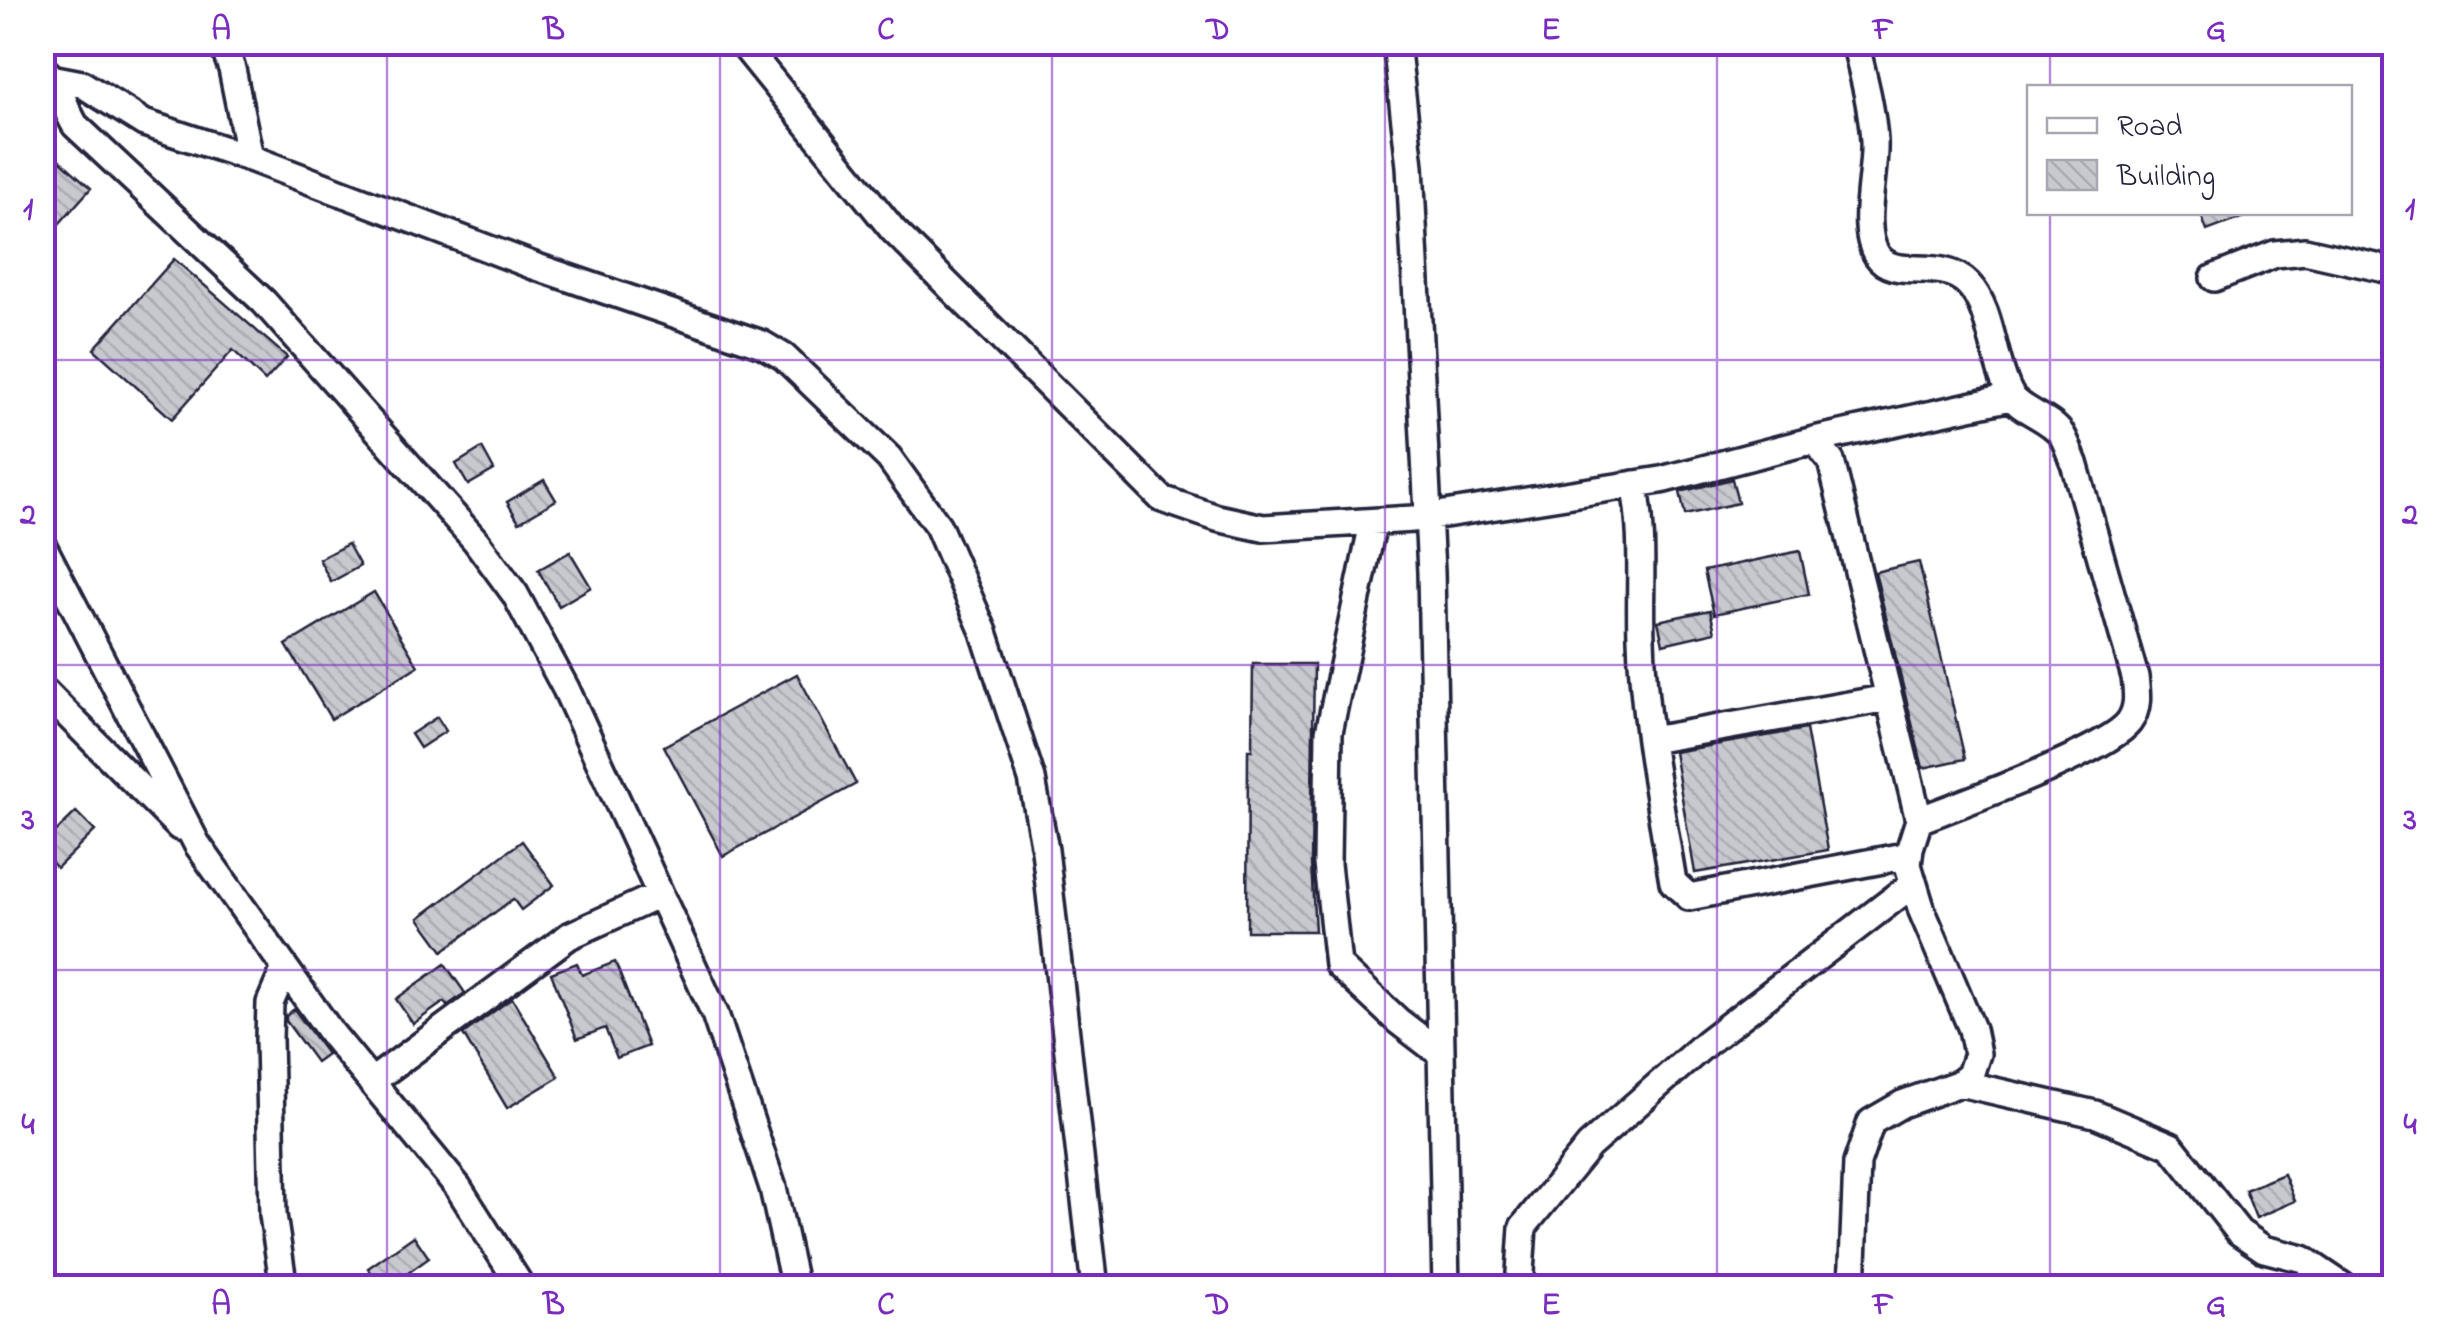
<svg xmlns="http://www.w3.org/2000/svg" width="2437" height="1330" font-family="'Indie Flower',sans-serif">
	<defs>
		<pattern id="building-back-hatch" width="6" height="6" patternUnits="userSpaceOnUse" patternTransform="scale(2.5)"><rect width="6" height="6" fill="#c8c8cf"/><path d="M-1 5l2 2M0 0l6 6M5-1l2 2" fill="none" stroke="#acacb3"/></pattern>
	</defs>
	<rect width="100%" height="100%" fill="#fff"/>
	<filter id="ink" filterUnits="userSpaceOnUse"><feTurbulence type="fractalNoise" baseFrequency=".01" numOctaves="2"/><feDisplacementMap in="SourceGraphic" scale="20" xChannelSelector="R" yChannelSelector="G"/><feConvolveMatrix kernelMatrix="1 2 1 2 8 2 1 2 1" color-interpolation-filters="sRGB"/></filter>
	<g filter="url(#ink)">
		<path fill="url(#building-back-hatch)" stroke="#22223b" stroke-width="2.5" d="M42,144L91,188L42,243Z
			M2200,212H2252V214L2207,231Z
			M174,259L287,357L265,381L233,350L172,419L94,349Z
			M482,448L494,470L468,485L456,464Z
			M1732,479L1738,503L1685,515L1680,492Z
			M544,480L556,500L519,522L507,502Z
			M348,544L360,566L331,582L319,559Z
			M1800,551L1809,594L1714,614L1704,571Z
			M570,552L591,587L559,606L538,570Z
			M1919,562L1965,759L1923,768L1875,572Z
			M374,592L418,666L331,719L286,645Z
			M1710,610L1715,632L1663,644L1658,621Z
			M1253,664H1314L1311,864L1315,931H1247L1248,750H1252Z
			M797,674L856,784L723,856L664,746Z
			M437,717L446,731L420,748L411,734Z
			M1806,729L1828,850L1695,873L1674,752Z
			M76,812L95,831L57,868L42,852V845Z
			M522,841L554,885L521,910L513,899L443,951L419,918Z
			M615,962L648,1046L617,1058L605,1028L577,1039L551,973L577,963L582,975Z
			M445,964L465,993L447,1006L444,1002L413,1024L396,999Z
			M512,998L559,1077L507,1108L463,1034Z
			M294,1009L327,1054L316,1062L286,1021V1016Z
			M2284,1174L2295,1201L2256,1218L2245,1190Z
			M414,1236L429,1258L387,1288H381L368,1268Z"/>
		<g fill="none" stroke-linecap="round" stroke-linejoin="round">
			<defs>
				<path id="minor" d="M222,42L232,69L250,158
					M741,42L893,230L1162,499L1217,518L1263,528L1413,519L1661,480L1814,440L1831,461L1919,820L1910,848L1908,865L1922,911L1972,1029L1977,1054L1970,1075L1960,1083L1902,1104L1871,1122L1857,1163L1852,1288
					M1396,42L1410,166L1431,572L1446,1288
					M1855,42C1863,75 1872,107 1874,141C1876,173 1859,228 1877,255C1895,282 1940,256 1968,284C1992,308 1993,361 2009,392C2018,411 2049,416 2062,435C2067,443 2070,454 2074,463L2135,677C2137,694 2139,708 2129,722C2107,751 1960,804 1919,820
					M44,70C59,82 64,107 75,125L264,302L476,541L515,594L566,689L715,1014L773,1188L795,1288
					M56,79L82,84L144,123L250,158L534,266L762,344L784,357L889,458L938,526L984,632L1032,779L1045,850L1095,1288
					M2214,278L2275,254L2305,251L2394,271
					M1814,440L2011,397
					M1634,484C1645,535 1639,586 1641,638C1643,719 1660,802 1673,882L1689,897L1909,855
					M1373,523L1329,732L1327,864L1338,965L1398,1021L1441,1054
					M42,544L197,844L332,1034L458,1187L522,1288
					M42,689L179,827
					M1651,740L1888,698
					M371,1082L569,936L659,895
					M1960,1083L2095,1114L2171,1146L2239,1232L2264,1249L2303,1259L2346,1288
					M284,1288L273,1215L269,1039L270,1003L285,968
					M1519,1288L1523,1227L1589,1146L1706,1043L1913,884
					M2394,1288V1287"/>
			</defs>
			<use href="#minor" stroke="#22223b" stroke-width="32"/>
			<use href="#minor" stroke="#fff" stroke-width="25"/>
		</g>
	</g>
	<path fill="none" stroke="#7b2cbf" stroke-width="2.5" stroke-opacity="0.55" d="M387,42V1288M720,42V1288M1052,42V1288M1385,42V1288M1717,42V1288M2050,42V88M2050,212V1288M42,360H2394M42,665H2394M42,970H2394"/>
	<rect width="2437" height="1330" fill="none" stroke="#fff" stroke-width="110"/>
	<rect x="2027" y="85" width="325" height="130" fill="#ffffff" stroke="#a7a7b1" stroke-width="2.5"/>
	<rect x="2047" y="118" width="50" height="15" fill="#ffffff" stroke="#a7a7b1" stroke-width="2.5"/>
	<text x="2117" y="135" font-size="30" fill="#22223b">Road</text>
	<rect x="2047" y="160" width="50" height="30" fill="url(#building-back-hatch)" stroke="#a7a7b1" stroke-width="2.5"/>
	<text x="2117" y="185" font-size="30" fill="#22223b">Building</text>
	<rect x="55" y="55" width="2327" height="1220" fill="none" stroke="#7b2cbf" stroke-width="4"/>
	<g font-size="32" text-anchor="middle" font-weight="bold" fill="#7b2cbf">
		<text x="221" y="39">A</text>
		<text x="554" y="39">B</text>
		<text x="886" y="39">C</text>
		<text x="1218" y="39">D</text>
		<text x="1551" y="39">E</text>
		<text x="1883" y="39">F</text>
		<text x="2216" y="39">G</text>
		<text x="28" y="219">1</text>
		<text x="2410" y="219">1</text>
		<text x="28" y="524">2</text>
		<text x="2410" y="524">2</text>
		<text x="28" y="829">3</text>
		<text x="2410" y="829">3</text>
		<text x="28" y="1134">4</text>
		<text x="2410" y="1134">4</text>
		<text x="221" y="1314">A</text>
		<text x="554" y="1314">B</text>
		<text x="886" y="1314">C</text>
		<text x="1218" y="1314">D</text>
		<text x="1551" y="1314">E</text>
		<text x="1883" y="1314">F</text>
		<text x="2216" y="1314">G</text>
	</g>
</svg>
